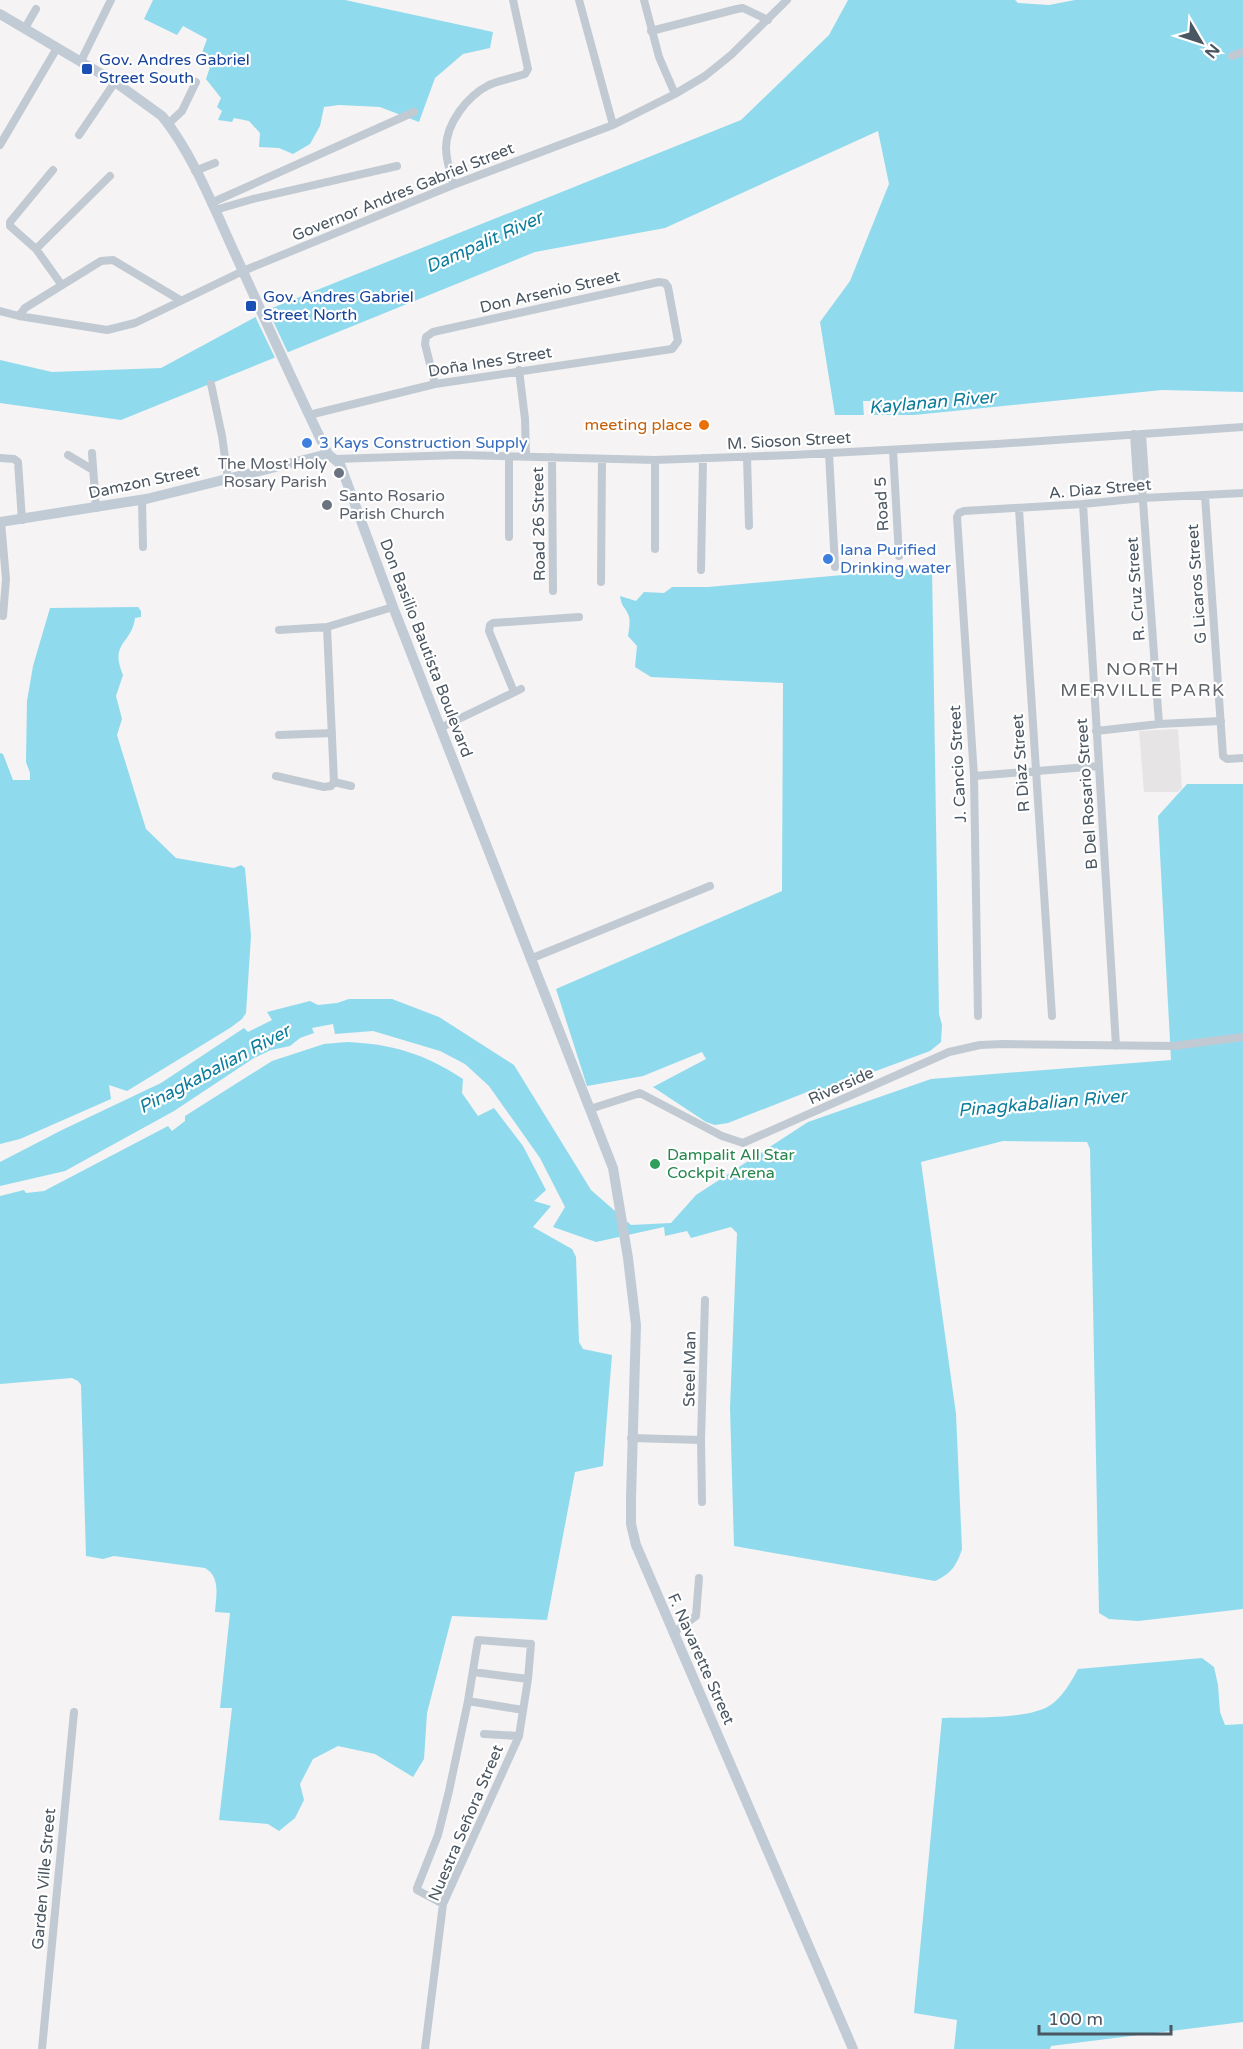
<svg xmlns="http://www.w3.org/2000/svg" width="1243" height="2049" font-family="'Varela Round',sans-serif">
	<rect width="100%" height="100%" fill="#f5f3f3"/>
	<path fill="#e6e4e5" d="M1178,729L1182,788L1178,792H1144L1139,731Z"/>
	<path fill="#90daee" d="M153,0H345L493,32L490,48L463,54L435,78L419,122L380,107L339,105L324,107L320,126L310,144L293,154L279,148L259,147L260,133L249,121L234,118L232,122L218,120L222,111L217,107L221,98L206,79L210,67L199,61L207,39L183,26L177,35L144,19Z
		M848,0H1015L1018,3L1049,5L1075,0H1243V392L1162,390L914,415H835L820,322L850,281L889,184L878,131L665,228L535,252L121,420L0,403V360L52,372L161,368L272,308L741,120L829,35Z
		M932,567L939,1014L942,1025L941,1042L930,1051L819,1092H807L728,1123L715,1125L706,1122L653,1087L706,1059L702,1052L643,1076L587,1086L556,989L782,891L783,683L651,677L635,667L637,646L628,636C629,629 631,620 628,614C624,605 622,608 620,596L636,601L644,592L664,593L672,587H708Z
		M138,607L141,611V617L135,618C132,644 109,642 123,675L116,696L122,719L117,735L146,829L176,858L234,868L241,865L245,868L251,936L246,1013L242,1019L230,1028L127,1091L109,1085L111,1099L20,1139L0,1144V753L3,754L13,780H30V773L26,762L27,701L33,666L50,608Z
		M1187,784H1243V1609L1138,1621L1109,1619L1099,1613L1090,1149L1087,1142L1003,1141L921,1162L956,1414L962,1549C957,1565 951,1574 935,1581L734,1546L730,1408L737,1233L731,1227L691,1238L687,1231L665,1236L664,1227L596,1242L553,1227L565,1207L540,1158L489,1086L465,1064L440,1051L373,1031L335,1034L333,1024L312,1028L314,1033L300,1038L290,1046L271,1050L254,1058L174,1111L65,1171L0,1186V1162L62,1130L161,1083L244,1028L248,1032L272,1020L267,1012L310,1001L318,1005L337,1003L349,999H392L439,1017L514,1065L591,1190L631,1225L671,1223L696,1195L808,1122L931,1079L1171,1060L1158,816Z
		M347,1042C393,1044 425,1054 463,1079L462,1093L478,1116L494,1108L523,1146L546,1190L534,1201L551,1206L533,1227L572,1249L576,1257L579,1342L583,1349L612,1355L603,1466L575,1472L547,1620L452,1616L427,1713L424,1759L413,1777L375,1754L338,1746L313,1759L300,1784L304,1800L295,1818L279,1831L268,1824L219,1820L232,1708H220L230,1613L215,1612C216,1597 221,1577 205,1568L114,1556L103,1559L86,1556L81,1385L78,1381L72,1378L0,1384V1196L24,1190L26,1193L44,1191L168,1126L172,1131L185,1121V1116L272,1061L324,1044Z
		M1202,1658L1214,1667L1218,1685L1220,1712L1225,1725L1243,1724V2022L1051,2046L1050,2049H954L957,2020L914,2013L942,1718C970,1717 1026,1720 1049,1706C1062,1698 1071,1682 1078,1669Z"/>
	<path fill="#f5f3f3" d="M267,308L289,355L276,360L254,314Z
		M863,401H872L873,416L864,417Z"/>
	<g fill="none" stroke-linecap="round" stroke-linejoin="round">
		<path stroke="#c1cad2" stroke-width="8" d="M579,0L613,125
			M644,0L659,57L675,94
			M25,28L36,9
			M651,31L737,9L743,8L768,20
			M1232,56L1243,52
			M81,61L111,0
			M168,124L182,111L196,82
			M79,135L115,82
			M0,145L57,48
			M53,170L10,222V226L36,249L61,284
			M195,171L215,163
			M453,185C451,173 446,161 446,148C446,124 467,96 489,85C500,80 513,78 525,74L528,69L513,0
			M211,203L414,112
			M215,210L253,199L397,166
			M36,249L110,176
			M0,311L19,316L107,330L135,323L243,271L453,185L613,125L675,94L705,76L731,55L787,0
			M19,316L25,308L101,261L113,260L180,300
			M519,370L525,419L526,456
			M211,384L222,436L228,479
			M309,415L435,384L672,349L678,341L668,287L665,283L659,282L433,332L426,337L425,344L435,384
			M1134,434L1137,479L1142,487
			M1142,434L1145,478L1142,487L1159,724
			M893,450L899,556
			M92,453L96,508
			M829,453L835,567
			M68,455L93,470
			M509,456V537
			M552,457L553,591
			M747,457L749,526
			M0,458L14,459L18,462L22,520
			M335,459L459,455L655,460L793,455L997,444L1243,427
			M655,460V549
			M1205,496L1223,756L1227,759L1243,758
			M142,500L143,547
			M1083,504L1116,1046
			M1019,509L1052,1016
			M1,522L6,579L3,616
			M701,570L703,458
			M601,582L602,459
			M279,630L327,627L393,607
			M514,692L489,631L490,625L493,623L579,617
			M440,728L521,689
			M1096,731L1159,724L1221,721
			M279,735L332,733
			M276,776L324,787L331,786L334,782L327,627
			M974,776L1099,766
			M334,782L351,786
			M530,959L710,886
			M978,1016L974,776L957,517L959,513L964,511L1083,504L1143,498L1243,493
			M590,1109L640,1093L722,1136L743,1143L949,1052L980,1045L1003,1044L1173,1046L1243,1037
			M631,1438L701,1440
			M702,1502L701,1440L705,1300
			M673,1633L696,1616L699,1578
			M473,1672L528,1679
			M468,1701L523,1710
			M484,1734L519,1736
			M42,2049L74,1712
			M425,2049L443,1904L519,1736L528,1679L531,1644L478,1640L468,1701L449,1791L438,1835L417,1888V1890L443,1904"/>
		<path stroke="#c1cbd6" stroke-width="10" d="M0,14L115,82L162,116C190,150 213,205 231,245C263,315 294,385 328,454L340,464L393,607L613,1168L628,1258L636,1325L631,1498V1524L636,1545L853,2049
			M0,522L146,499L328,454"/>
	</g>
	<g fill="#1a4fb4" stroke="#fff" stroke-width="2">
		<rect x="81" y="63" width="12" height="12" rx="3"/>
		<rect x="245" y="300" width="12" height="12" rx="3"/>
	</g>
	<circle fill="#e8710a" stroke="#fff" stroke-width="2" cx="704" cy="425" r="6"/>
	<g fill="#3f7fe0" stroke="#fff" stroke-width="2">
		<circle cx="307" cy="443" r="6"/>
		<circle cx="828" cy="559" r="6"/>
	</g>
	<g fill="#6b7280" stroke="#fff" stroke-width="2">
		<circle cx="339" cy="473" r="6"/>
		<circle cx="327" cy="505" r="6"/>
	</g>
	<circle fill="#2e9e5b" stroke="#fff" stroke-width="2" cx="655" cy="1164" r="6"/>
	<g text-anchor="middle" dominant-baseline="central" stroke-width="4.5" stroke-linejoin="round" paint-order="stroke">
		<g font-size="16" fill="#164399" stroke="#fff" text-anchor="start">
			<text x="99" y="60">Gov. Andres Gabriel<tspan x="99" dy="18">Street South</tspan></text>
			<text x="263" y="297">Gov. Andres Gabriel<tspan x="263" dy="18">Street North</tspan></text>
		</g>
		<g font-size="16" fill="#4a5661" stroke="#fff">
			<text transform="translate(403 192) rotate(-22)">Governor Andres Gabriel Street</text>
			<text transform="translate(550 292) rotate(-13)">Don Arsenio Street</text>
			<text transform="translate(490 362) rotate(-9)">Doña Ines Street</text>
			<text transform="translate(789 441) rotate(-3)">M. Sioson Street</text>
			<text transform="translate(144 482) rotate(-12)">Damzon Street</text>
			<text transform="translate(1100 489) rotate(-5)">A. Diaz Street</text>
			<text transform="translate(882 504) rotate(-93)">Road 5</text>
			<text transform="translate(539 524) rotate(-91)">Road 26 Street</text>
			<text transform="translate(1197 584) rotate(-94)">G Licaros Street</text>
			<text transform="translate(1136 589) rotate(-94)">R. Cruz Street</text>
			<text transform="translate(426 648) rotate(69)">Don Basilio Bautista Boulevard</text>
			<text transform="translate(1021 763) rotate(-94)">R Diaz Street</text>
			<text transform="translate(958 764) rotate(-93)">J. Cancio Street</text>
			<text transform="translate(1087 794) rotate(-94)">B Del Rosario Street</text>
			<text transform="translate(841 1086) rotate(-24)">Riverside</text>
			<text transform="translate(690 1369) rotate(-89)">Steel Man</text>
			<text transform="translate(701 1659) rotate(66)">F. Navarette Street</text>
			<text transform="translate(466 1823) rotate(-67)">Nuestra Señora Street</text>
			<text transform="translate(44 1879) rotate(-85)">Garden Ville Street</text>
		</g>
		<g font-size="16" fill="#c56008" stroke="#fff" text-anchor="end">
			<text x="692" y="425">meeting place</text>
		</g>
		<g font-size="16" fill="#366cbe" stroke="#fff" text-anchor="start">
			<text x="319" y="443">3 Kays Construction Supply</text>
			<text x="840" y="550">Iana Purified<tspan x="840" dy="18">Drinking water</tspan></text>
		</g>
		<g font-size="16" fill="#5b616d" stroke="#fff" text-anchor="end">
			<text x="327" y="464">The Most Holy<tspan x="327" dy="18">Rosary Parish</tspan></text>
			<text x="339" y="496" text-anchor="start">Santo Rosario<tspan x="339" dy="18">Parish Church</tspan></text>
		</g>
		<g font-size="16" fill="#27864d" stroke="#fff" text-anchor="start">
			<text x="667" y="1155">Dampalit All Star<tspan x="667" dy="18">Cockpit Arena</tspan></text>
		</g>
		<g font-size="18" font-style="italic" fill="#0c7c9b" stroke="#fff">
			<text transform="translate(484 242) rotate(-24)">Dampalit River</text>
			<text transform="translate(932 402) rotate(-5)">Kaylanan River</text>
			<text transform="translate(214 1069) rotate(-28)">Pinagkabalian River</text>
			<text transform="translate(1042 1103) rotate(-5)">Pinagkabalian River</text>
		</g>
		<g font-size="18" letter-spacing="1.5" fill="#5f6368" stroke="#fff">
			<text x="1143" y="669">NORTH<tspan x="1143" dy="21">MERVILLE PARK</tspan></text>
		</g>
	</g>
	<g transform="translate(1201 42) rotate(129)" stroke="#ffffff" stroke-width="4.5" paint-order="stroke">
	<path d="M0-4.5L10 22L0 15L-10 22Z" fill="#4a5661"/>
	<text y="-9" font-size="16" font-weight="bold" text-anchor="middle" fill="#4a5661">N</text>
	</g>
	<path d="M1039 2025v9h132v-9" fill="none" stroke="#4a5661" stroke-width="3"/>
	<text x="1048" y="2025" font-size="18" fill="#4a5661" stroke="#ffffff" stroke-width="4.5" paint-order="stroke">100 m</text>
</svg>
